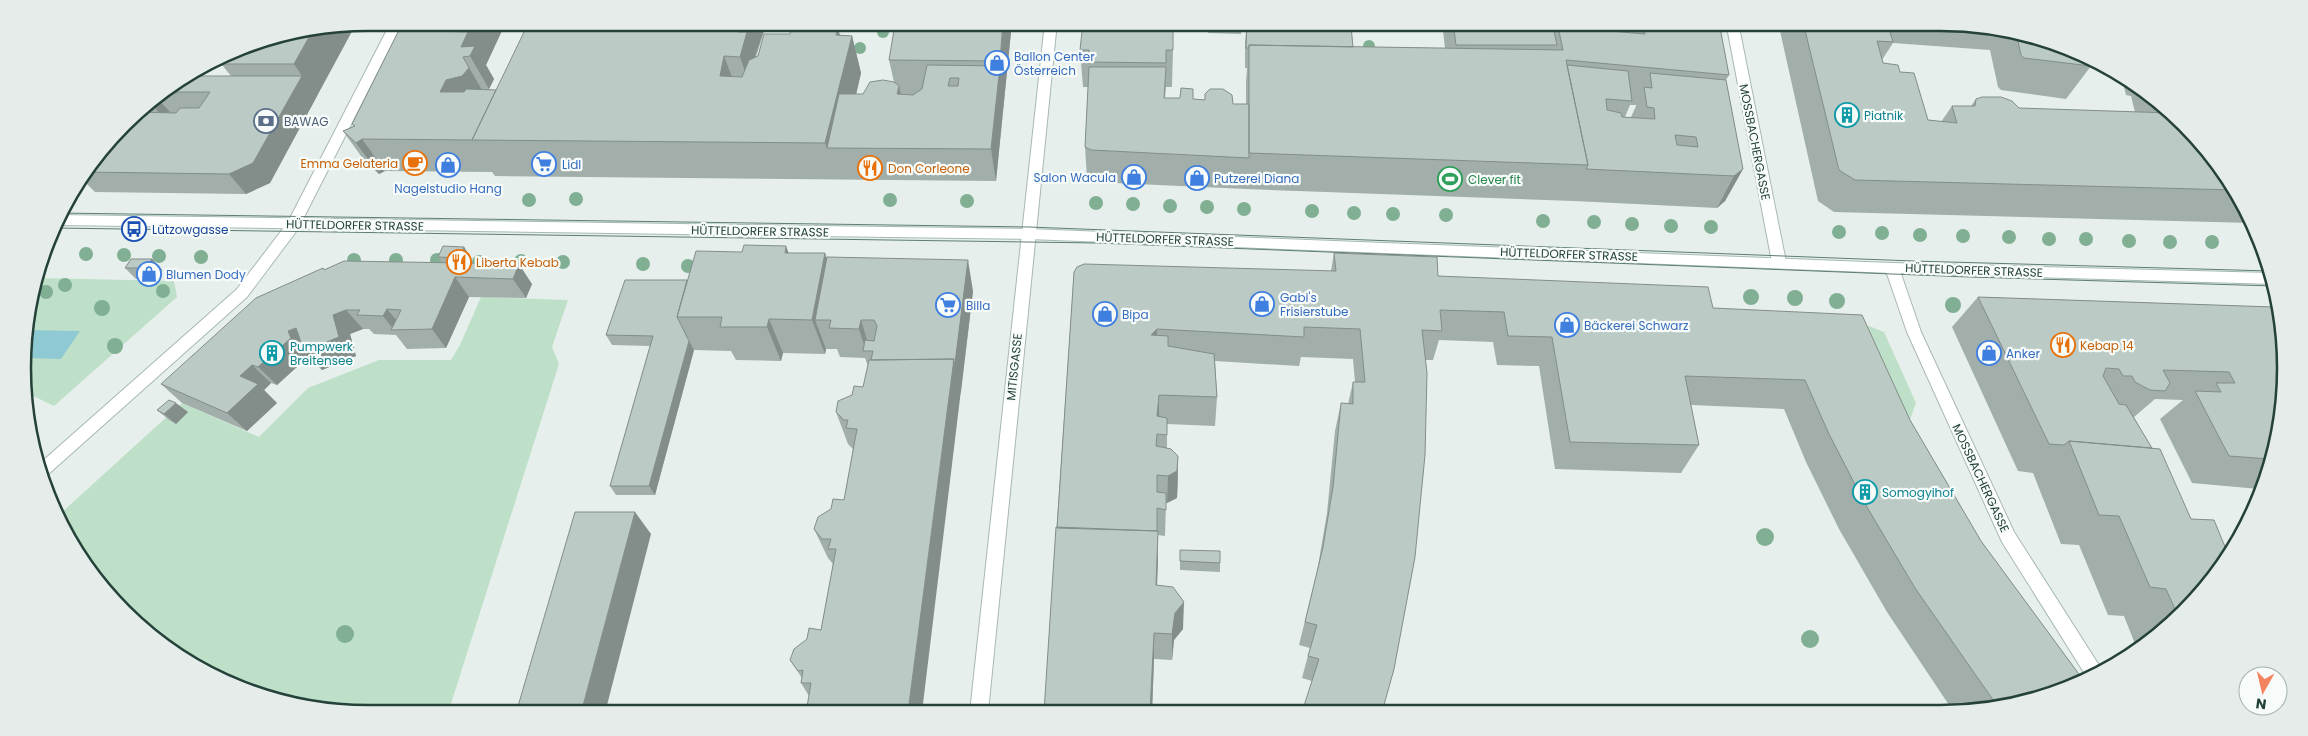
<svg xmlns="http://www.w3.org/2000/svg" width="2308" height="736" font-family="Poppins,sans-serif">
	<rect width="100%" height="100%" fill="#e6efeb"/>
	<path fill="#bfe0c8" d="M39,278L174,281L177,297L54,406L23,391L25,323Z
		M481,297L568,300L552,347L559,364L448,713H368L300,707L236,687L176,655L123,612L81,560L60,514L182,403L259,437L308,388L379,360H451L460,345Z
		M1833,326H1869L1884,332L1916,403L1909,422Z"/>
	<path fill="#8ec9d4" d="M25,330L80,331L61,359L24,358Z"/>
	<g fill="none" stroke-linecap="round" stroke-linejoin="round">
		<defs>
			<path id="minor" d="M1045,22H1057L988,712H970Z
				M1726,22H1738L1786,262L1784,266H1774L1772,262Z
				M1892,263L1897,264L1899,268L1921,332L2014,532L2102,670L2088,679L2002,542L1907,332L1885,268L1887,264Z"/>
			<path id="tertiary" d="M391,22H403L298,229L247,297L44,478L38,465L237,289L288,222Z"/>
			<path id="secondary" d="M58,215L1028,229L1892,263L2271,273L2274,284L1892,273L1028,239L57,225Z"/>
		</defs>
		<use href="#minor" stroke="#a8b8b2" stroke-width="2"/>
		<use href="#tertiary" stroke="#a8b8b2" stroke-width="2"/>
		<use href="#secondary" stroke="#a4bbb3" stroke-width="2"/>
		<use href="#minor" fill="#fff" fill-rule="evenodd"/>
		<use href="#tertiary" fill="#fff" fill-rule="evenodd"/>
		<use href="#secondary" fill="#fff" fill-rule="evenodd"/>
		<path stroke="#5f7d75" stroke-width="1" d="M59,213L1029,227L1913,261L2270,271
			M54,228L1097,243L1969,277L2274,286"/>
	</g>
	<g fill="#80af93">
		<circle cx="883" cy="32" r="6"/>
		<circle cx="1369" cy="46" r="6"/>
		<circle cx="860" cy="48" r="6"/>
		<circle cx="576" cy="199" r="7"/>
		<circle cx="529" cy="200" r="7"/>
		<circle cx="890" cy="200" r="7"/>
		<circle cx="967" cy="201" r="7"/>
		<circle cx="1096" cy="203" r="7"/>
		<circle cx="1133" cy="204" r="7"/>
		<circle cx="1170" cy="206" r="7"/>
		<circle cx="1207" cy="207" r="7"/>
		<circle cx="1244" cy="209" r="7"/>
		<circle cx="1312" cy="211" r="7"/>
		<circle cx="1354" cy="213" r="7"/>
		<circle cx="1393" cy="214" r="7"/>
		<circle cx="1446" cy="215" r="7"/>
		<circle cx="1543" cy="221" r="7"/>
		<circle cx="1594" cy="222" r="7"/>
		<circle cx="1632" cy="224" r="7"/>
		<circle cx="1671" cy="226" r="7"/>
		<circle cx="1711" cy="227" r="7"/>
		<circle cx="1839" cy="232" r="7"/>
		<circle cx="1882" cy="233" r="7"/>
		<circle cx="1920" cy="235" r="7"/>
		<circle cx="1963" cy="236" r="7"/>
		<circle cx="2009" cy="237" r="7"/>
		<circle cx="2049" cy="239" r="7"/>
		<circle cx="2086" cy="239" r="7"/>
		<circle cx="2129" cy="241" r="7"/>
		<circle cx="2170" cy="242" r="7"/>
		<circle cx="2212" cy="242" r="7"/>
		<circle cx="86" cy="254" r="7"/>
		<circle cx="124" cy="255" r="7"/>
		<circle cx="159" cy="256" r="7"/>
		<circle cx="201" cy="257" r="7"/>
		<circle cx="354" cy="260" r="7"/>
		<circle cx="396" cy="260" r="7"/>
		<circle cx="437" cy="260" r="7"/>
		<circle cx="521" cy="261" r="7"/>
		<circle cx="479" cy="262" r="7"/>
		<circle cx="563" cy="262" r="7"/>
		<circle cx="643" cy="264" r="7"/>
		<circle cx="688" cy="266" r="7"/>
		<circle cx="65" cy="285" r="7"/>
		<circle cx="163" cy="291" r="7"/>
		<circle cx="46" cy="292" r="7"/>
		<circle cx="1751" cy="297" r="8"/>
		<circle cx="1795" cy="298" r="8"/>
		<circle cx="1837" cy="301" r="8"/>
		<circle cx="1953" cy="305" r="8"/>
		<circle cx="102" cy="308" r="8"/>
		<circle cx="115" cy="346" r="8"/>
		<circle cx="1765" cy="537" r="9"/>
		<circle cx="345" cy="634" r="9"/>
		<circle cx="1810" cy="639" r="9"/>
	</g>
	<path fill="#a1aea9" fill-rule="evenodd" d="M398,22H506L486,65L494,79L489,89H484L496,90L582,30L623,22L626,31H647L651,22H767L756,57L790,34L831,27L840,35L852,36L861,73L856,94H863L894,82L889,60L932,25L1012,22L996,181L495,176L492,172L385,171L379,174L366,163L343,131L354,126L352,124L399,30L396,26Z
		M1208,22H1242L1241,34L1208,33Z
		M1247,22L1330,26L1353,47L1445,48L1442,22H1597L1599,30L1632,33L1631,22H1719L1729,75L1726,80L1743,169L1725,201L1717,208L1574,201L1246,189L1093,182L1087,178L1085,147L1088,87H1083L1080,50H1173L1172,87H1166L1165,98L1205,100V94L1233,104H1246V82L1247,68H1245V42ZM1630,105H1636V106L1631,117H1625Z
		M1778,22H1940L2008,29L2072,49L2109,68L2091,65V66L2066,99L2001,90L1998,87L1990,50L1893,43L1882,60L1883,63L1900,72L1928,120L1941,122L1952,106H1971L1976,99L2019,108L2135,112L2131,96L2126,95L2121,75L2132,81L2184,124L2227,176L2252,223L1834,212L1818,201Z
		M301,29L317,96L270,183L246,194L95,192L81,178L94,157L140,108L192,76H231L223,66H208L236,49Z
		M464,247L471,258L469,263L532,284L526,298L469,297L446,348L407,349L396,335L374,334L369,329H363L350,334L356,356L322,370L309,356L277,385L271,383L264,390L277,403L247,431L182,403L161,384L324,270L442,263L438,257Z
		M789,253L827,257L973,291L961,392L809,696L801,683L802,678L790,660L821,630L833,564L828,558L814,529L844,500L853,449L848,444L836,412L852,395L863,387L868,366L865,358L840,357L837,349H826L825,354L783,353L781,361L736,360L731,351L694,350L655,495H616L610,486L650,346L612,345L606,335L687,280Z
		M1334,253L1438,276L1713,308L1910,420L1981,541L2084,681L1985,710L1953,711L1887,612L1839,529L1806,462L1784,409L1691,405L1699,445L1681,473L1555,469L1539,366L1497,365L1493,342L1439,340L1433,360H1425L1312,681L1302,678L1310,648L1299,645L1317,572L1327,513L1335,431L1341,403L1348,404L1353,382H1355L1353,359L1301,357L1299,366L1215,361L1217,397L1215,426L1167,424V448L1178,456V483L1177,498L1167,503H1166L1165,536L1158,535L1157,585L1183,629L1174,640L1172,660L1154,659L1152,712H1044L1074,272L1331,271Z
		M152,259L162,270L157,279H136L125,268Z
		M1978,297L2273,307L2278,303H2279L2286,368L2279,436L2259,489L2192,483L2160,419L2183,400L2155,399L2134,417L2191,519L2228,554L2168,628L2137,649L2124,616L2108,615L2079,545L2061,544L2033,473L2018,471L1952,327Z
		M157,410L188,412L176,424L169,420Z
		M1180,550L1220,563V572L1180,570Z"/>
	<path fill="#838d89" d="M468,22H506L486,65L494,79L489,89L470,56L461,47L468,32L465,27Z
		M623,22L639,59L619,30Z
		M742,22H767L755,56L760,70L753,94L740,57L738,32Z
		M827,22H832L828,43L825,32Z
		M1003,22H1012L996,181L991,149L1000,66V61Z
		M356,24L270,183L246,194L229,174L302,76L294,64L314,28Z
		M838,28L846,58L852,36L861,73L844,148H827L825,143L836,35Z
		M724,56L738,93L720,76Z
		M463,57L482,90L488,101L440,92L446,80Z
		M899,86L906,118L897,94Z
		M157,98L170,112L165,120L150,102Z
		M362,139L385,171L379,174L356,143Z
		M1743,169L1725,201L1717,208L1734,176Z
		M786,246L799,281L785,253Z
		M464,247L471,258L467,268L459,258Z
		M825,253L837,288L815,320L826,349L825,354L812,320Z
		M152,259L162,270L157,279L146,268Z
		M968,260L973,291L922,712H908L954,359Z
		M519,264L532,284L526,298L513,279Z
		M455,277L469,297L446,348L432,329Z
		M387,309L403,328L394,330L383,316Z
		M346,310L363,329L350,334L356,356L322,370L309,356L277,385L258,367L288,331Z
		M769,319L783,353L781,361L767,327Z
		M861,320L870,350L866,351L859,329Z
		M1157,329V358L1151,335Z
		M689,341L694,350L655,495L649,486Z
		M252,365L271,383L264,390L277,403L247,431L227,413L240,376Z
		M1159,395V424L1157,416Z
		M176,403L188,412L176,424L164,414Z
		M1178,456L1177,498L1167,503L1168,476Z
		M635,512L651,534L605,713H581Z
		M1158,531V561L1156,613V585Z
		M1184,602L1183,629L1174,640L1172,660V634L1175,613Z
		M1154,633V659L1152,712H1150Z"/>
	<path fill="#bbcac4" stroke="#838d89" fill-rule="evenodd" d="M398,22H468L465,27L396,26Z
		M586,22H622L619,30L647,31L651,22H742L738,32H747L740,57L724,56L720,76L742,77L749,60L758,56L764,34H790L792,26L838,28L836,35L852,36L825,143L472,140L525,30H582Z
		M811,22H827L826,27H811Z
		M932,22H1003L1000,61L889,60L895,24L932,25Z
		M1083,22H1173V50H1166V63L1089,62V50H1080Z
		M1247,22H1330V26H1351L1353,47L1249,45V48H1246Z
		M1453,22H1552L1557,45H1456Z
		M1557,22H1597L1599,30L1645,34L1643,22H1719L1729,75L1566,60L1588,165L1249,153V45L1563,50Z
		M1803,22H1887L1893,42L1877,41L1883,63L1898,65L1900,72L1914,73L1928,120L1957,123L1952,106H1975L1976,99L1982,97H2001L2012,101L2019,108L2171,113L2184,124L2227,176L2235,190L1855,180L1839,170Z
		M314,28L294,64H222L230,53L236,49L301,29Z
		M399,30L468,32L461,47L475,46L470,56L463,57L469,68L462,76L446,80L440,92H464L466,89L496,90L472,140L362,139L356,143L343,131L355,126L352,124Z
		M2016,32L2072,49L2089,58L2091,66L2024,58L2021,55Z
		M927,65L1000,66L991,149L827,148L839,94H863L870,82L883,80L894,82L899,86L897,94L913,95L922,89ZM950,78H959L958,86H948Z
		M1567,65L1628,71L1632,101L1606,99L1607,110L1621,113L1622,117L1655,119L1654,108L1647,107L1644,87L1652,88L1650,73L1726,80L1743,169L1734,176L1586,169L1588,165ZM1675,135L1696,137L1698,147L1677,145Z
		M1089,67H1166L1164,98H1180L1181,88L1193,89V99L1205,100V94L1210,89H1223L1232,95L1233,104H1249V158L1091,150L1085,147Z
		M192,76H302L253,163L229,174L85,172L94,157L137,112L176,113L180,108H199L210,92H167Z
		M744,245L786,246L785,253H825L812,320L769,319L767,327H720L722,317H677L696,251L742,252Z
		M443,246L464,247L459,258L438,257Z
		M1334,253L1437,257L1438,276L1708,287L1713,308L1862,315L1910,420L1981,541L2084,681L1998,707L1915,588L1864,502L1829,434L1805,380L1685,376L1699,445L1570,442L1552,337L1508,336L1504,312L1440,310L1442,331L1422,330L1427,373L1425,455L1415,557L1394,669L1382,712H1302L1319,659L1308,656L1317,625L1305,622L1323,547L1333,487L1341,403L1353,404V382H1365L1360,329L1304,327V337L1157,329L1151,335L1168,336V346L1214,354L1217,397L1159,395L1157,416L1167,418V435L1157,434L1156,446L1171,449L1178,456L1177,471L1168,476L1157,475V492L1166,493V510L1157,508V531L1057,528L1074,272L1077,267L1084,264L1336,271Z
		M827,257L968,260L955,363H953L954,359L871,360L873,351H863L865,340L874,341L877,326L874,320H861L859,329L829,328L831,320H815Z
		M131,259H152L146,268H125Z
		M344,261L519,264L513,279L455,277L432,329L391,330L401,310L387,309L383,316L357,315L360,310H346L333,315L339,337L304,351L296,328L288,331L291,338L258,367L252,365L240,376L258,384L227,413L161,384L256,298L323,268L324,270Z
		M625,280H687L677,317L689,341L649,486H610L653,336L606,335Z
		M1978,297L2273,307L2281,321L2286,368L2285,373H2283L2284,382L2279,436L2270,459L2229,456L2195,391L2221,392L2216,383H2235L2229,372L2163,370L2170,383L2165,391L2150,390L2135,382L2132,376H2123L2119,369L2106,368L2103,376L2119,404L2126,405L2152,448L2069,441L2064,445L2049,444Z
		M954,359L908,712L806,713L811,683H801L803,670L798,671L790,660L794,649L807,639L809,628L821,630L836,549H828L831,539H822L814,529L818,517L831,509L833,499L844,500L857,429L846,428L848,420H844L836,412L838,401L852,395L854,386L863,387L869,360Z
		M169,400L176,403L164,414L157,410Z
		M2069,441L2160,449L2191,519L2214,520L2228,554L2178,616L2166,589L2150,587L2119,516L2099,515Z
		M575,512H635L581,713H516Z
		M1056,527L1158,531L1156,585L1173,587L1184,602L1175,613L1172,634L1154,633L1150,712H1044Z
		M1180,550L1220,551V563L1180,561Z"/>
	<defs>
		<symbol id="shop-ring" viewBox="-11 -11 22 22"><circle r="9.5" fill="#f7fbf9" stroke="#3f7fe0" stroke-width="1.5"/><path d="M-5-2.5h2.3a2.7 3.5 0 0 1 5.4 0H5L5.5 6h-11ZM-1.5-2.5h3a1.5 2.3 0 0 0-3 0Z" fill="#3f7fe0"/></symbol>
		<symbol id="building-ring" viewBox="-11 -11 22 22"><circle r="9.5" fill="#f7fbf9" stroke="#0f9aa8" stroke-width="1.5"/><path d="M-4-6H4V6H1V3H-1V6H-4ZM-2.5-4.3h1.7v1.8h-1.7ZM.8-4.3h1.7v1.8H.8ZM-2.5-1h1.7V.8h-1.7ZM.8-1h1.7V.8H.8Z" fill="#0f9aa8"/></symbol>
		<symbol id="bank-ring" viewBox="-11 -11 22 22"><circle r="9.5" fill="#f7fbf9" stroke="#5c6f8a" stroke-width="1.5"/><path d="M-6-4H6V4H-6ZM0-2.3a2.3 2.3 0 1 0 0 4.6a2.3 2.3 0 1 0 0-4.6Z" fill="#5c6f8a"/></symbol>
		<symbol id="cafe-ring" viewBox="-11 -11 22 22"><circle r="9.5" fill="#f7fbf9" stroke="#e8710a" stroke-width="1.5"/><path d="M-5.5-4.5H6V0H3Q3 3.5 0 3.5H-2.5Q-5.5 3.5-5.5 0ZM3-3.2v2h1.7v-2ZM-6 4.5H4V6H-6Z" fill="#e8710a"/></symbol>
		<symbol id="supermarket-ring" viewBox="-11 -11 22 22"><circle r="9.5" fill="#f7fbf9" stroke="#3f7fe0" stroke-width="1.5"/><path d="M-6-5.5h2.5l.6 2H6L4.5 2H-2.5L-4.4-4H-6ZM-1.5 3.2a1.3 1.3 0 1 0 .1 0ZM3 3.2a1.3 1.3 0 1 0 .1 0Z" fill="#3f7fe0"/></symbol>
		<symbol id="restaurant-ring" viewBox="-11 -11 22 22"><circle r="9.5" fill="#f7fbf9" stroke="#e8710a" stroke-width="1.5"/><path d="M-5-6h1v4h1v-4h1v4h1v-4h1v5L-1.5 .5V6h-2V.5L-5-1ZM5-6V6H3V1.5H1.5Q1.5-4 5-6Z" fill="#e8710a"/></symbol>
		<symbol id="stadium-ring" viewBox="-11 -11 22 22"><circle r="9.5" fill="#f7fbf9" stroke="#2e9e5b" stroke-width="1.5"/><path d="M0-5a6.5 5 0 1 0 0 10a6.5 5 0 1 0 0-10ZM-3.5-1.8h7v3.6h-7Z" fill="#2e9e5b"/></symbol>
		<symbol id="bus-ring" viewBox="-11 -11 22 22"><circle r="9.5" fill="#f7fbf9" stroke="#1a4fb4" stroke-width="1.5"/><path d="M-5-6H5V4H4V6H2V4H-2V6H-4V4H-5ZM-3.5-4V0h7V-4ZM-3.5 1.2v1.5H-2V1.2ZM2 1.2v1.5H3.5V1.2Z" fill="#1a4fb4"/></symbol>
	</defs>
	<g fill-rule="evenodd">
		<use href="#shop-ring" x="983" y="49" width="28" height="28"/>
		<use href="#building-ring" x="1833" y="101" width="28" height="28"/>
		<use href="#bank-ring" x="252" y="107" width="28" height="28"/>
		<use href="#cafe-ring" x="401" y="149" width="28" height="28"/>
		<use href="#supermarket-ring" x="530" y="150" width="28" height="28"/>
		<use href="#shop-ring" x="434" y="151" width="28" height="28"/>
		<use href="#restaurant-ring" x="856" y="154" width="28" height="28"/>
		<use href="#shop-ring" x="1120" y="163" width="28" height="28"/>
		<use href="#shop-ring" x="1183" y="164" width="28" height="28"/>
		<use href="#stadium-ring" x="1436" y="165" width="28" height="28"/>
		<use href="#bus-ring" x="120" y="215" width="28" height="28"/>
		<use href="#restaurant-ring" x="445" y="248" width="28" height="28"/>
		<use href="#shop-ring" x="135" y="260" width="28" height="28"/>
		<use href="#shop-ring" x="1248" y="290" width="28" height="28"/>
		<use href="#supermarket-ring" x="934" y="291" width="28" height="28"/>
		<use href="#shop-ring" x="1091" y="300" width="28" height="28"/>
		<use href="#shop-ring" x="1553" y="311" width="28" height="28"/>
		<use href="#restaurant-ring" x="2049" y="331" width="28" height="28"/>
		<use href="#building-ring" x="258" y="339" width="28" height="28"/>
		<use href="#shop-ring" x="1975" y="339" width="28" height="28"/>
		<use href="#building-ring" x="1851" y="478" width="28" height="28"/>
	</g>
	<g text-anchor="middle" dominant-baseline="central" stroke-width="4.5" stroke-linejoin="round" paint-order="stroke">
		<g font-size="12" fill="#366cbe" stroke="#f7fbf9" text-anchor="start">
			<text x="1014" y="56">Ballon Center<tspan x="1014" dy="14">Österreich</tspan></text>
			<text x="562" y="164">Lidl</text>
			<text x="1116" y="177" text-anchor="end">Salon Wacula</text>
			<text x="1214" y="178">Putzerei Diana</text>
			<text x="448" y="188" text-anchor="middle">Nagelstudio Hang</text>
			<text x="166" y="274">Blumen Dody</text>
			<text x="1280" y="297">Gabi's<tspan x="1280" dy="14">Frisierstube</tspan></text>
			<text x="966" y="305">Billa</text>
			<text x="1122" y="314">Bipa</text>
			<text x="1584" y="325">Bäckerei Schwarz</text>
			<text x="2006" y="353">Anker</text>
		</g>
		<g font-size="12" fill="#0d838f" stroke="#f7fbf9" text-anchor="start">
			<text x="1864" y="115">Piatnik</text>
			<text x="290" y="346">Pumpwerk<tspan x="290" dy="14">Breitensee</tspan></text>
			<text x="1882" y="492">Somogyihof</text>
		</g>
		<g font-size="12" fill="#4e5e75" stroke="#f7fbf9" text-anchor="start">
			<text x="284" y="121">BAWAG</text>
		</g>
		<g font-size="12" fill="#24423a" stroke="#f7fbf9">
			<text transform="translate(1755 142) rotate(79)">MOSSBACHERGASSE</text>
			<text transform="translate(355 225) rotate(1)">HÜTTELDORFER STRASSE</text>
			<text transform="translate(760 231) rotate(1)">HÜTTELDORFER STRASSE</text>
			<text transform="translate(1165 239) rotate(2)">HÜTTELDORFER STRASSE</text>
			<text transform="translate(1569 254) rotate(2)">HÜTTELDORFER STRASSE</text>
			<text transform="translate(1974 270) rotate(2)">HÜTTELDORFER STRASSE</text>
			<text transform="translate(1014 367) rotate(-84)">MITISGASSE</text>
			<text transform="translate(1981 478) rotate(65)">MOSSBACHERGASSE</text>
		</g>
		<g font-size="12" fill="#c56008" stroke="#f7fbf9" text-anchor="start">
			<text x="398" y="163" text-anchor="end">Emma Gelateria</text>
			<text x="888" y="168">Don Corleone</text>
			<text x="476" y="262">Liberta Kebab</text>
			<text x="2080" y="345">Kebap 14</text>
		</g>
		<g font-size="12" fill="#27864d" stroke="#f7fbf9" text-anchor="start">
			<text x="1468" y="179">Clever fit</text>
		</g>
		<g font-size="12" fill="#164399" stroke="#f7fbf9" text-anchor="start">
			<text x="152" y="229">Lützowgasse</text>
		</g>
	</g>
	<path d="M0 0H2308V736H0ZM368 31H1940A337 337 0 0 1 2277 368V368A337 337 0 0 1 1940 705H368A337 337 0 0 1 31 368V368A337 337 0 0 1 368 31Z" fill="#e6ecea" fill-rule="evenodd"/>
	<path fill="none" stroke="#24423a" stroke-width="2.5" d="M368 31H1940A337 337 0 0 1 2277 368V368A337 337 0 0 1 1940 705H368A337 337 0 0 1 31 368V368A337 337 0 0 1 368 31Z"/>
	<g transform="translate(2263 691) rotate(188)"><circle r="24" fill="#f7fbf9" stroke="#a3b1ad"/>
	<path d="M0-4L9 19L0 12L-9 19Z" fill="#f4845f"/>
	<text y="-8" font-size="14" font-weight="bold" text-anchor="middle" fill="#24423a">N</text>
	</g>
</svg>
